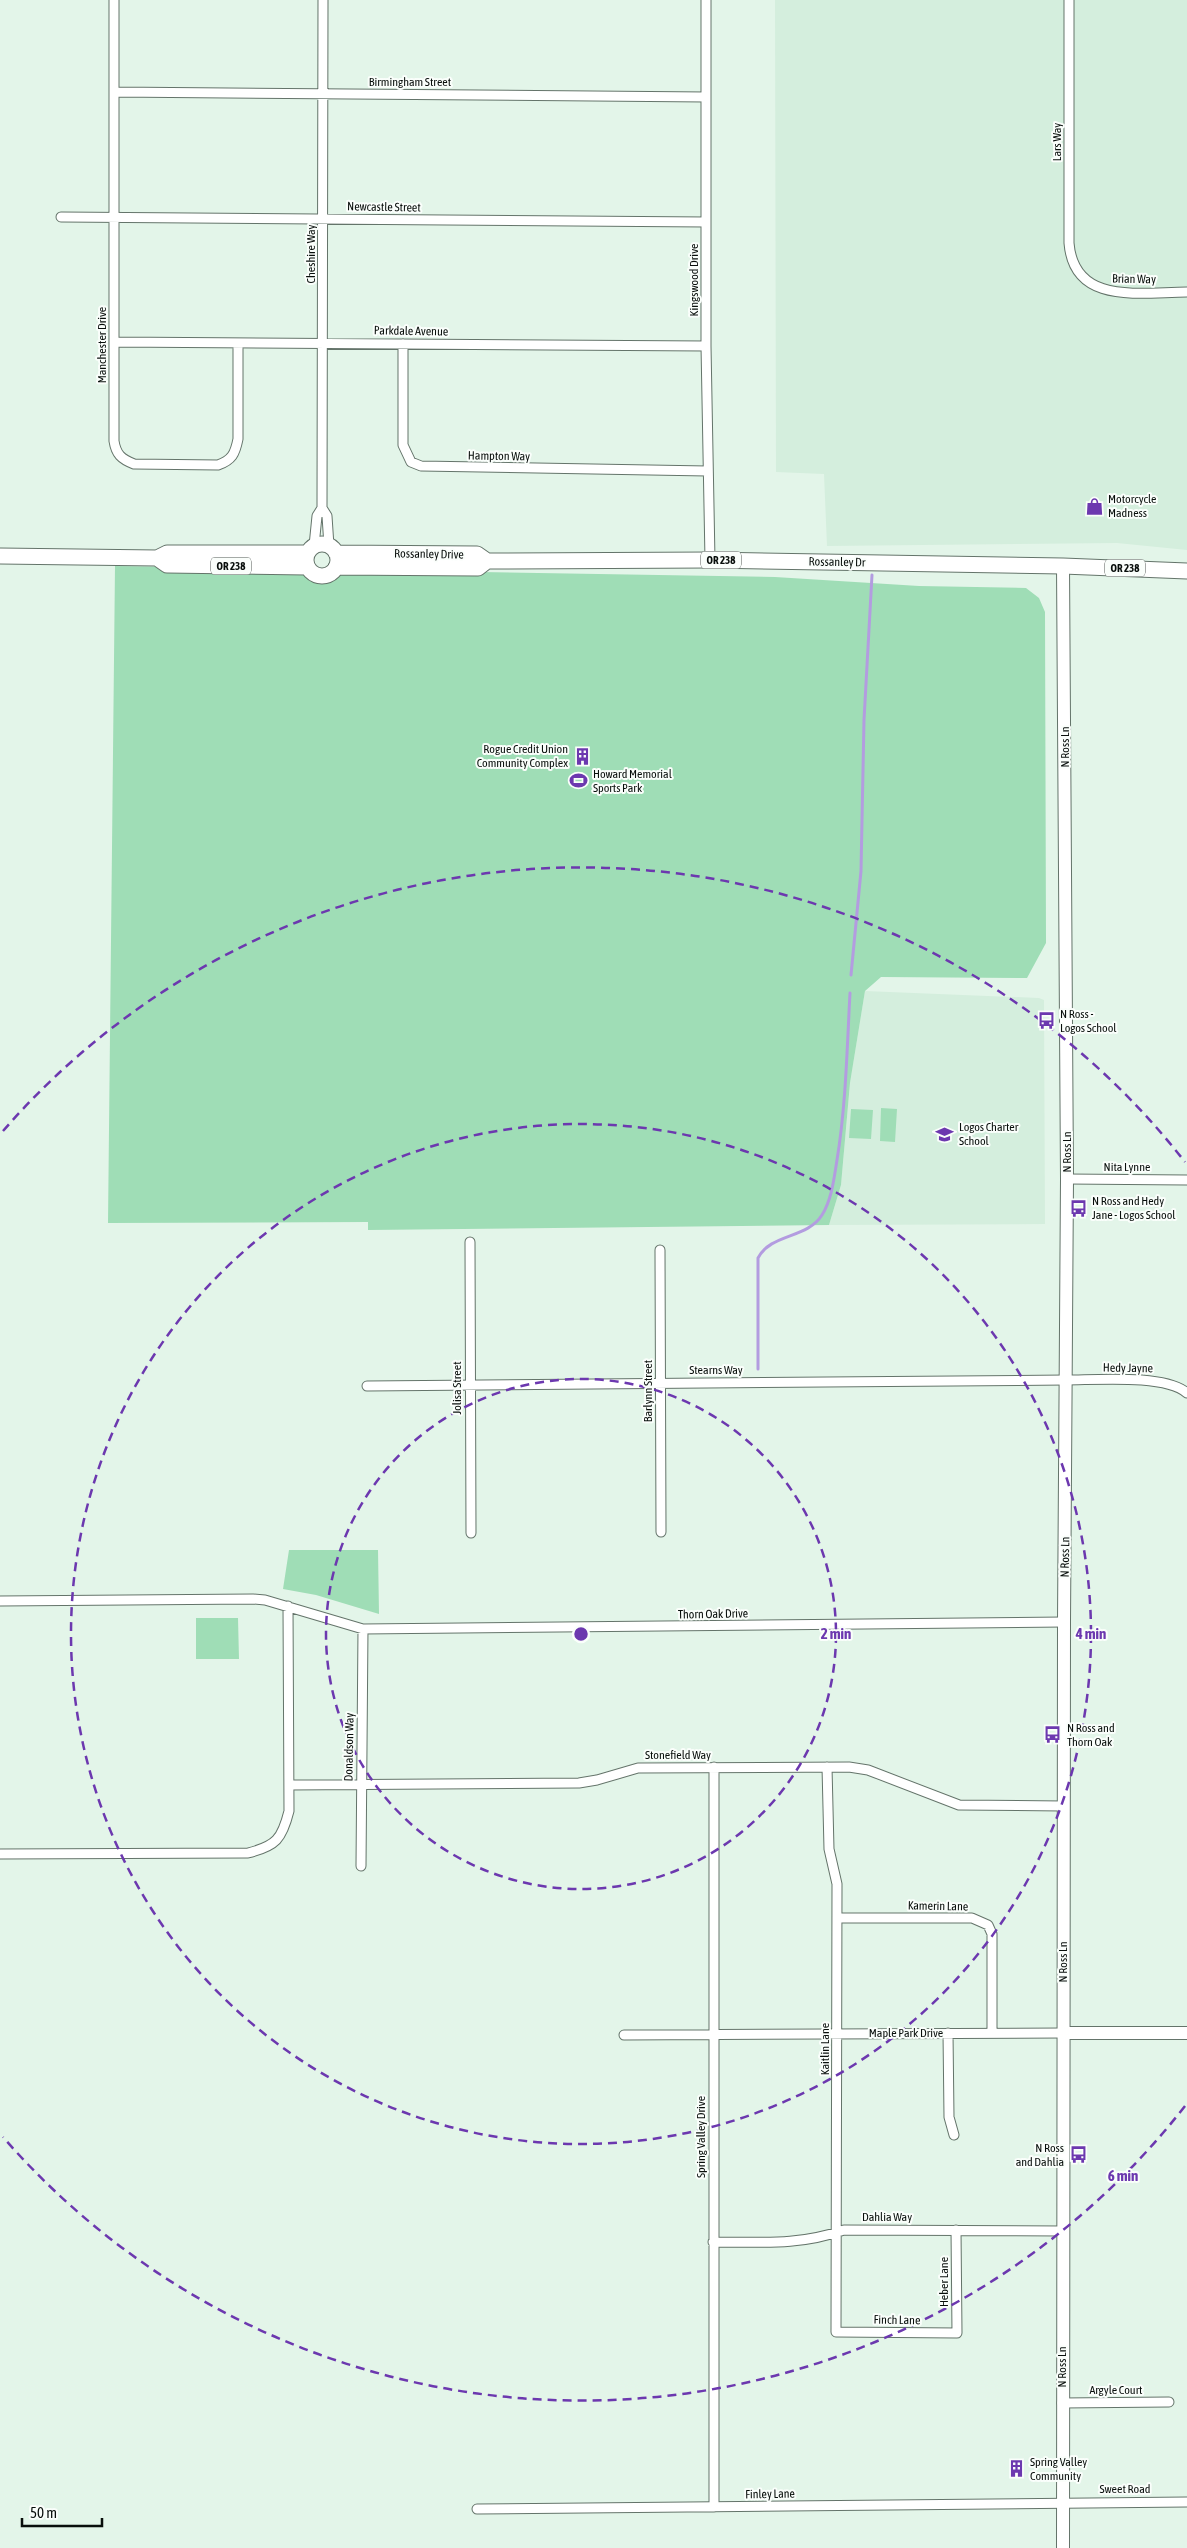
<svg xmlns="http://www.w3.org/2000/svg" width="1187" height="2548" font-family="'Asap Condensed',sans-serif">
	<rect width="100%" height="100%" fill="#e3f5e9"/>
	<path fill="#d4eedd" d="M775,0H1187V550L1117,543L827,546L824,474L776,472Z
		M865,991L1039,998L1044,1000L1045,1224L829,1225L841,1185L850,1083Z"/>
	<path fill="#9fddb6" d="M115,566L775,577L919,586L1026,588L1039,598L1045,612L1046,943L1027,978L881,977L865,991L850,1083L841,1185L829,1225L368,1230V1222L108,1223Z
		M881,1108L897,1109L895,1142L880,1141Z
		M851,1109L873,1110L871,1139L849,1138Z
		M289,1550H378L379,1614L316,1595L283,1589Z
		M196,1618H238L239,1659H196Z"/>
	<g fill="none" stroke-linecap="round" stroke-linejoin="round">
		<path stroke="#b39ce0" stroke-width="3" d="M851,975L861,871L864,720L872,575
			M758,1369V1258C771,1233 807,1239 822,1215C832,1199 834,1178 837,1160C846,1105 847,1048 850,993"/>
		<defs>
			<path id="street" d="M114,0V441C116,454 121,459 134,464L218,465C232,460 235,454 238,439V343
				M706,0V346L710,560
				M1069,0V243C1074,306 1141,292 1187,292
				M115,92L706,97
				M61,217L706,222
				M115,342L706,346
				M403,344V445L411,462L421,466L707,471
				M322,508L327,516L329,546
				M314,546L317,516L322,508L323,0
				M1067,1179L1187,1180
				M470,1242L471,1533
				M660,1250L661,1532
				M367,1386L1066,1380C1096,1380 1165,1374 1187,1393
				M0,1601L253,1599L265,1600L363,1629L1064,1622
				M827,1767L829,1849L837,1884L836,2332L957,2333L956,2230
				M289,1785L579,1783L597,1780L638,1768L849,1767L868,1770L959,1805L1063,1806
				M0,1854L248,1853C276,1846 282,1839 289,1811L288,1606
				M361,1866L363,1629
				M837,1918H972L988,1925L992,1934V2033
				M948,2033L949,2117L954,2135
				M624,2035L1063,2033
				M713,2242C761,2242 798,2246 844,2230L1063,2231
				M1062,2403L1169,2402
				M714,2507V1767
				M477,2509L1187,2502"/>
			<path id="secondary" d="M1063,566L1067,1179L1064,1622L1063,2548
				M1063,2033H1187"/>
			<path id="primary" d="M306 560a16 16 0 1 1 32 0a16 16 0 1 1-32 0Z
				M336,553L477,554L487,561
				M0,556L157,558L167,553H307
				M157,558L167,565L307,567
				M487,561L710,560L1063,566L1187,571
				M336,567L478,568L487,561"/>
		</defs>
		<use href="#street" stroke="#64746a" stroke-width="11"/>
		<use href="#secondary" stroke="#64746a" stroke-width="14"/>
		<use href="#primary" stroke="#64746a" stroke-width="17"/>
		<use href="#street" stroke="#fff" stroke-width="9"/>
		<use href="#secondary" stroke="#fff" stroke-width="12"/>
		<use href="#primary" stroke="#fff" stroke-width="15"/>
	</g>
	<g fill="none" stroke="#6c38af" stroke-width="2.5" stroke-dasharray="9 6">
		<circle cx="581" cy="1634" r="255"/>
		<circle cx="581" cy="1634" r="510"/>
		<path d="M1185 2106A766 766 0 0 1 3 2137M3 1131A766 766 0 0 1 1185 1162"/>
	</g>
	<defs>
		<symbol id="shop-bare" viewBox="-9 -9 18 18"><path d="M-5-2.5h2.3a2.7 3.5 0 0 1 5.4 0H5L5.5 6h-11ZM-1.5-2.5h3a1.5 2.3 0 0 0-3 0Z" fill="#6c38af" stroke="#fafefb" stroke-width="2.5" paint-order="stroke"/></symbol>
		<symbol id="building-bare" viewBox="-9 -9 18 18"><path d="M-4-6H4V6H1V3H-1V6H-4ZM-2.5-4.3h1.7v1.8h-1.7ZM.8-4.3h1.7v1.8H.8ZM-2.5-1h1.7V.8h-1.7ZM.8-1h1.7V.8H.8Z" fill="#6c38af" stroke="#fafefb" stroke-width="2.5" paint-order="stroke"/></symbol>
		<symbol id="stadium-bare" viewBox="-9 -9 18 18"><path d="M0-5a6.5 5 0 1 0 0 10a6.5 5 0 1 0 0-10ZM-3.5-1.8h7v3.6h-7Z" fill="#6c38af" stroke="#fafefb" stroke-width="2.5" paint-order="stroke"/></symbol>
		<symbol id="bus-bare" viewBox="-9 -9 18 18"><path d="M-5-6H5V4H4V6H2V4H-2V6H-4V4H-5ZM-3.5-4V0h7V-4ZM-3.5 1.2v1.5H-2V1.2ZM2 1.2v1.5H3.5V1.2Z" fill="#6c38af" stroke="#fafefb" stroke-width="2.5" paint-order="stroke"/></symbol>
		<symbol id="school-bare" viewBox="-9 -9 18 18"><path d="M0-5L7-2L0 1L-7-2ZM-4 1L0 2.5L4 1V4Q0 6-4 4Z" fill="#6c38af" stroke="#fafefb" stroke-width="2.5" paint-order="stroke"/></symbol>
	</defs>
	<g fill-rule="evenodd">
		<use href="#shop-bare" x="1082" y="494" width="25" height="25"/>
		<use href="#building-bare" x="570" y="744" width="25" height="25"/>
		<use href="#stadium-bare" x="566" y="768" width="25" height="25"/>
		<use href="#bus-bare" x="1034" y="1008" width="25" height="25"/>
		<use href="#school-bare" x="932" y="1122" width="25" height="25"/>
		<use href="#bus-bare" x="1066" y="1196" width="25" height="25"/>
		<use href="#bus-bare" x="1040" y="1722" width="25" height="25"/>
		<use href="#bus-bare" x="1066" y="2142" width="25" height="25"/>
		<use href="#building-bare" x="1004" y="2456" width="25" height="25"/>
	</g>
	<g text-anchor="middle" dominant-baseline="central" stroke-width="4" stroke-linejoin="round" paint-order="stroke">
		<g fill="#fafefb" stroke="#515653" stroke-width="1">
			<rect x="701" y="551.5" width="40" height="17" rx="4"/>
			<rect x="211" y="557.5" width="40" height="17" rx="4"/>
			<rect x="1105" y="559.5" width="40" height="17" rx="4"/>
		</g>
		<g font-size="11" font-weight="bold" fill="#080e0b">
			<text x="721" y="560">OR 238</text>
			<text x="231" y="566">OR 238</text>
			<text x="1125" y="568">OR 238</text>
		</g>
		<g font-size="12" fill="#080e0b" stroke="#fafefb">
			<text x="410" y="82">Birmingham Street</text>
			<text transform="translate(1057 142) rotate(-90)">Lars Way</text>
			<text transform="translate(384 207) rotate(1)">Newcastle Street</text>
			<text transform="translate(311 254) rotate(-90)">Cheshire Way</text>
			<text transform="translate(1134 279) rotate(1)">Brian Way</text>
			<text transform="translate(694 280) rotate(-90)">Kingswood Drive</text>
			<text transform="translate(411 331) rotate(1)">Parkdale Avenue</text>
			<text transform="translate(102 345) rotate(-90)">Manchester Drive</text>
			<text transform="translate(499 456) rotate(1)">Hampton Way</text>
			<text transform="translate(429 554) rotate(1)">Rossanley Drive</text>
			<text transform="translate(837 562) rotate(1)">Rossanley Dr</text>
			<text transform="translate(1065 747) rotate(-90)">N Ross Ln</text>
			<text transform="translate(1067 1152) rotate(-90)">N Ross Ln</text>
			<text x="1127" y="1167">Nita Lynne</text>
			<text transform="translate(1128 1368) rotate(1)">Hedy Jayne</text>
			<text x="716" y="1370">Stearns Way</text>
			<text transform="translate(457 1388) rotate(-90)">Jolisa Street</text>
			<text transform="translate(648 1391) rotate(-90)">Barlynn Street</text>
			<text transform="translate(1065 1557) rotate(-89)">N Ross Ln</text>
			<text transform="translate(713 1614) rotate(-1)">Thorn Oak Drive</text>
			<text transform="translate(349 1747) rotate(-89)">Donaldson Way</text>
			<text x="678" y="1755">Stonefield Way</text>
			<text transform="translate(938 1906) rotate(1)">Kamerin Lane</text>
			<text transform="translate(1063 1962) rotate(-90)">N Ross Ln</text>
			<text x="906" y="2033">Maple Park Drive</text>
			<text transform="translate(825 2049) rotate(-90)">Kaitlin Lane</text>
			<text transform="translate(701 2137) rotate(-90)">Spring Valley Drive</text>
			<text x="887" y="2217">Dahlia Way</text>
			<text transform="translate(944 2282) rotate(-90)">Heber Lane</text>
			<text transform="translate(897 2320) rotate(1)">Finch Lane</text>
			<text transform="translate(1062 2367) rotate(-90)">N Ross Ln</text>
			<text x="1116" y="2390">Argyle Court</text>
			<text x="1125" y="2489">Sweet Road</text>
			<text transform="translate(770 2494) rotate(-1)">Finley Lane</text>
		</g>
		<g font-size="12" fill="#080e0b" stroke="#fafefb" text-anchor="start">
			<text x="1108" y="499">Motorcycle<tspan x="1108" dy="14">Madness</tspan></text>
			<text x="568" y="749" text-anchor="end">Rogue Credit Union<tspan x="568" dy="14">Community Complex</tspan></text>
			<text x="593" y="774">Howard Memorial<tspan x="593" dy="14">Sports Park</tspan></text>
			<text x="1060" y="1014">N Ross -<tspan x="1060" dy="14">Logos School</tspan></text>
			<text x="959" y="1127">Logos Charter<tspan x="959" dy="14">School</tspan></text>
			<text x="1092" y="1201">N Ross and Hedy<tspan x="1092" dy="14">Jane - Logos School</tspan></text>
			<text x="1067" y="1728">N Ross and<tspan x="1067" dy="14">Thorn Oak</tspan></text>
			<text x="1064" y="2148" text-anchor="end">N Ross<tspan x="1064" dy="14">and Dahlia</tspan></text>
			<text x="1030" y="2462">Spring Valley<tspan x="1030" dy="14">Community</tspan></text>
		</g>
	</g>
	<circle cx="581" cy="1634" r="8" fill="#6c38af" stroke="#fafefb" stroke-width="2.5"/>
	<g font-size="15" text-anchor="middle" font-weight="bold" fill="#6c38af" stroke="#fafefb" stroke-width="4" stroke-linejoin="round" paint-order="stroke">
		<text x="836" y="1639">2 min</text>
		<text x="1091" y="1639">4 min</text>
		<text x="1123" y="2181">6 min</text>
	</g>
	<path d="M22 2518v8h80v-8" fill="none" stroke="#080e0b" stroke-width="2.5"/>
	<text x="30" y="2518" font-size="15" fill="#080e0b" stroke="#fafefb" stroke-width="4" paint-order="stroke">50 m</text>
</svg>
